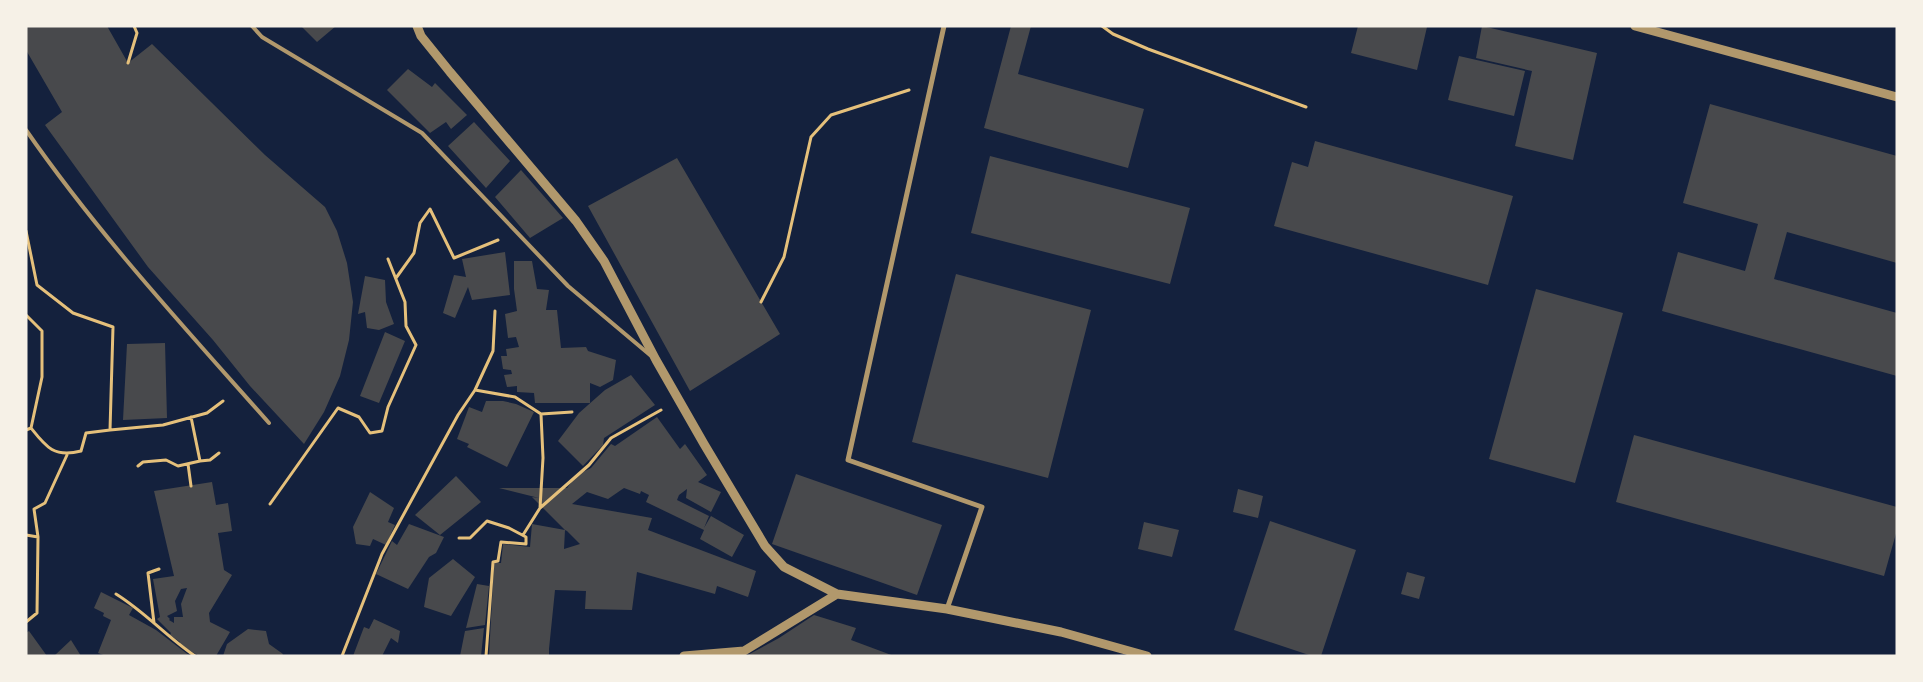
<svg xmlns="http://www.w3.org/2000/svg" width="1923" height="682" font-family="'Times New Roman',serif">
	<rect width="100%" height="100%" fill="#14213d"/>
	<path fill="#48494c" fill-rule="evenodd" d="M26,26H107L128,63L152,44L265,155L325,207L337,231L347,263L353,302L349,340L340,376L324,412L304,444L250,386L213,340L148,267L45,125L62,112L26,50Z
		M301,26H336L317,42Z
		M1011,26H1031L1018,74L1144,109L1128,168L984,128Z
		M1358,26L1427,27L1417,70L1351,53Z
		M1482,26L1597,53L1573,160L1515,146L1532,71L1476,58Z
		M1459,56L1525,71L1514,116L1448,100Z
		M408,69L432,87L435,83L467,115L451,129L446,122L430,133L387,90Z
		M1710,104L1897,156V263L1787,232L1774,279L1897,313V376L1662,311L1678,252L1745,271L1758,224L1683,203Z
		M474,122L510,161L486,188L448,146Z
		M1315,141L1513,196L1488,285L1274,226L1292,162L1308,167Z
		M990,156L1190,208L1170,284L971,233Z
		M677,158L780,334L690,391L588,206Z
		M521,170L563,218L530,238L495,197Z
		M505,252L510,295L472,300L468,287L455,318L443,313L454,275L466,277L462,259Z
		M514,261H532L537,289L549,290L546,310H557L561,348L586,347L588,351L616,360L613,380L600,387L590,383V403H535L534,393L517,392V386L507,387L504,375L512,374L511,370L503,369L501,356H507L506,349L519,347L516,337L508,338L505,314L517,311L514,289Z
		M956,274L1091,310L1048,478L912,442Z
		M365,276L385,280L386,302L394,324L379,330L367,328L365,312L358,314Z
		M1536,289L1623,313L1575,483L1489,459Z
		M385,332L405,341L379,403L360,396Z
		M165,343L167,418L123,420L127,344Z
		M631,375L655,405L604,438L603,445L583,466L558,441L579,413L605,390Z
		M486,401H503L516,404L534,412L507,467L467,447L469,444L457,439L469,407L482,412Z
		M657,417L680,449L685,444L707,475L698,482L721,492L711,512L686,498L687,489L679,495L677,500L709,516L704,528L711,516L744,535L732,557L700,539L704,530L646,502L649,495L641,491L640,494L624,488L608,499L587,492L572,504L652,518L648,530L756,571L748,597L717,586L715,594L637,572L632,610L585,609L586,591L555,590L549,649V656H489L494,563H501L503,544L530,547L532,524L565,530L532,497L539,498L499,488H567L577,475L591,468L611,444L615,446ZM565,530L567,531L580,544L564,549Z
		M1634,435L1897,507V530L1884,576L1616,502Z
		M796,474L942,525L917,595L772,544Z
		M456,476L481,502L440,535L415,515Z
		M212,482L216,505L228,503L232,531L218,533L224,570L232,575L209,613L210,622L230,632L216,656H199L180,645V642L170,635L171,633L157,619L160,617L153,579L174,576L154,491ZM187,588L181,604L183,617H174V623L169,620L170,619L167,616L177,611L175,601L181,589Z
		M1238,489L1263,496L1258,518L1233,512Z
		M370,492L394,508L388,522L395,525L386,545L373,539L370,546L356,544L353,527Z
		M1270,521L1356,550L1321,656H1312L1234,630Z
		M1144,522L1179,530L1172,557L1138,549Z
		M409,524L444,537L436,553L429,557L408,589L376,574L392,541L397,545Z
		M453,559L475,577L451,616L424,607L429,578Z
		M1407,572L1425,577L1419,599L1401,594Z
		M477,584L489,586L485,625L466,628Z
		M101,592L133,608L129,615L156,630L190,656H106L98,653L111,620L103,616L104,613L94,608Z
		M814,615L856,628L851,640L894,656H746L779,638Z
		M374,619L400,631L398,643L391,638L382,656H353L364,627L369,629Z
		M484,628L481,656H460L465,631Z
		M248,629L266,631L269,644L283,654L282,656H223L227,644Z
		M29,631L47,656H26V633Z
		M71,640L81,656H54Z"/>
	<g fill="none" stroke-linecap="round" stroke-linejoin="round">
		<path stroke="#e5c07b" stroke-width="3" d="M1102,26L1113,34L1148,49L1306,107
			M128,63L137,33L134,26
			M26,231L37,285L73,313L113,327L110,430L86,433L81,451C54,458 46,447 31,428
			M396,278L414,253L420,223L430,209L454,258L498,240
			M761,302L784,257L811,137L831,115L909,90
			M26,315L42,331V377L31,428
			M475,390L493,351L495,311
			M572,412L541,414L543,458L540,508L589,465L611,438L661,410
			M26,430L31,428
			M110,430L163,425L207,413L223,401
			M200,461L210,460L219,453
			M188,464L191,486
			M138,466L143,462L166,460L178,466L200,461L191,417
			M270,504L338,408L359,417L370,433L382,431L388,407L416,345L406,326L405,302L388,259
			M26,535L38,537L34,509L45,503L67,455
			M523,535L540,508
			M459,538H470L487,521L509,528L526,537V544L501,542L498,561L493,562L486,656
			M116,594C145,612 167,637 195,656
			M26,622L37,613L38,537
			M154,623L148,573L159,569
			M342,656L382,554L458,415L475,390L515,397L541,414"/>
		<path stroke="#b1986c" stroke-width="4" d="M252,26L262,37L422,133L568,286L650,355
			M26,130C98,234 185,328 269,423"/>
		<path stroke="#b1986c" stroke-width="5" d="M944,26L848,460L982,507L947,609"/>
		<path stroke="#b1986c" stroke-width="9" d="M417,26L421,36L450,72L576,221L604,261L656,360L704,444L765,546L784,567L837,594L947,609L1061,632L1147,656
			M1635,26L1897,97
			M684,656L744,651L837,594"/>
	</g>
	<rect width="1923" height="682" fill="none" stroke="#f6f1e7" stroke-width="55"/>
</svg>
